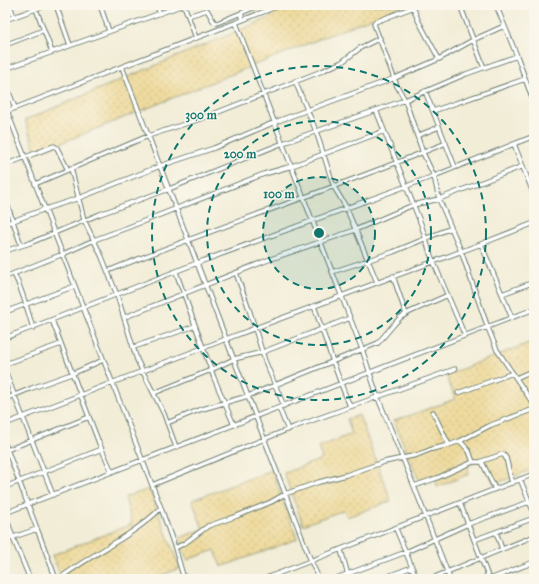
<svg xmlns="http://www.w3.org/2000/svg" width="539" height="584" font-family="'IM FELL Great Primer',serif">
	<defs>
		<pattern id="sand-dots" width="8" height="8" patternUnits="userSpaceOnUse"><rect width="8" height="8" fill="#eeda9e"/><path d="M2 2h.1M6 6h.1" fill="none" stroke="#ccbc89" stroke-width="1.8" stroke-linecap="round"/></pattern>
	</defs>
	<rect width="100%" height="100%" fill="#fbf7ec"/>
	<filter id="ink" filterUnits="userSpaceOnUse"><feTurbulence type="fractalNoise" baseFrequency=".025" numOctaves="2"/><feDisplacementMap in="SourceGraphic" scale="8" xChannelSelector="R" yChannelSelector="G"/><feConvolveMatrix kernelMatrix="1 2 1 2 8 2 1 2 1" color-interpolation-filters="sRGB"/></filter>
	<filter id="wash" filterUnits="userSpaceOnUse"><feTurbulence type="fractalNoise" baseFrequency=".012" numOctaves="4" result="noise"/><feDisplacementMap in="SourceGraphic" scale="16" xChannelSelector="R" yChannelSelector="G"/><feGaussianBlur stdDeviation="0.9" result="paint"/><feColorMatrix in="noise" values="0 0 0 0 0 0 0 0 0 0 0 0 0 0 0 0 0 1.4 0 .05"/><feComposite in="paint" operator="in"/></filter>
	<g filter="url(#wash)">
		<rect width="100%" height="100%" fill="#f2edd7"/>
		<path fill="url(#sand-dots)" stroke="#868c69" d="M267,5H404L36,153L25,120L271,17Z
			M534,341V469L494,484L483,459L468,466L469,474L437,487L435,477L420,483L394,421L455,399L446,375Z
			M359,415L391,501L347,517L344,510L303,525L284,473L322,459L318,447L352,434L347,419Z
			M272,470L297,539L221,567L215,550L187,560L179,538L203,529L192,500Z
			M149,489L180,568L153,579H62L52,555L132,524L125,497Z"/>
	</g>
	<g filter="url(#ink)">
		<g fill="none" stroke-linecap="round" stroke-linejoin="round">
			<defs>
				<path id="minor" d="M10,5L14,17
					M56,5L70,45
					M100,5L109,31
					M156,5L160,13
					M184,5L196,38
					M419,5L375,22L374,24L397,86L405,100L423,153L434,176L439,199L461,251L488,328L497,350L534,405
					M460,5L484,68
					M496,5L517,56L534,103
					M413,7L418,20L439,59
					M36,9L52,52
					M188,16L207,10L214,22L217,23L241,13
					M5,20L47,5
					M243,20L241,13L260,5
					M236,23L362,349L378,398L414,486L450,579
					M5,45L44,30
					M122,67L311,561L319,579
					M5,69L183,5
					M295,81L316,131L334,187L346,207L377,282
					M5,82L15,108
					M425,91L455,167
					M376,110L421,224L431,256L465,336
					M7,111L161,508L175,548L184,579
					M433,111L525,79
					M5,112L281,5
					M417,136L439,127
					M514,144L534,195
					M5,165L54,146L57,148L68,170
					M71,168L84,220L102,257L117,295L137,360L164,414L176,447
					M35,184L148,136L203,118L322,71L342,62L360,48L380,38
					M5,198L21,245
					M5,224L45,209L79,198L160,166L214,148L275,122L395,78L439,59L473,40L504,26
					M481,244L512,318
					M5,251L30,243L100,214L169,189L283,143L405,100L466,74L517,56
					M108,271C219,226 334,189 446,143
					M176,272L214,378L234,425
					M332,272L393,252L451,228
					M236,273L248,306L265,361L284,406
					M14,274C23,291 27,309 33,328
					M393,276L406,314
					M5,277L63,254L94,240L129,227L264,174L292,166L384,131
					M502,294L534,282
					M314,306C326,340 336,374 350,406
					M5,312L75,286
					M125,317L268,260L355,230L413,205L439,199L523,166
					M52,320L99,443L112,472
					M5,338L197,263L434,176L534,136
					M134,347L195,326
					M5,364L61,344
					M5,371L53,495
					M516,378L534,370
					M154,393L211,370L234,359L263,352L350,318
					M458,393L513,373
					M5,399L32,388L74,373L103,360
					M279,408L288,430
					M433,412L449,445
					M167,423L199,410L248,396L378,343L396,322L401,317L410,312L448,295
					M5,424L226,339L481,244L534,223
					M5,444L56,579
					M7,450L89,417
					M482,461L503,454L506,458L512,483
					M473,462H482L495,489
					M520,479L534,513
					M152,485L294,427L455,369
					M414,486L437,478L473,462L469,451L460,441
					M5,487L102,449
					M460,503L489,579
					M5,513L534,309
					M5,513L13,538L30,579
					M396,529L417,579
					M496,532L502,549
					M5,540L37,529
					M474,540L534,518
					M175,548L185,543L208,526L237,516L271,502L285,494L319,482L346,475L384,462L417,455L432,449L449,445L460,441L491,425L534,409
					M341,550L349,579
					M59,579C92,553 131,538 161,508
					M264,579L534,474
					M334,579L406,552L468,524L529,502
					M381,579L412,567
					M430,579L534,536
					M490,579L534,562"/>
			</defs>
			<use href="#minor" stroke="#697b6d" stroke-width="5.5"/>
			<use href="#minor" stroke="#fff" stroke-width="3.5"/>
		</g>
	</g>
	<circle cx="319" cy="233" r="56" fill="#0f766e" fill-opacity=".12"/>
	<g fill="none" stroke="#0f766e" stroke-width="2" stroke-dasharray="7 5">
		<circle cx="319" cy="233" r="56"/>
		<circle cx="319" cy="233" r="112"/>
		<circle cx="319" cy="233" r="167"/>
	</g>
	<circle cx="319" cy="233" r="6" fill="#0f766e" stroke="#fbf7ec" stroke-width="2"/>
	<g font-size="12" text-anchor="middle" font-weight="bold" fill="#0f766e" stroke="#fbf7ec" stroke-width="3" stroke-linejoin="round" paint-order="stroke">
		<text x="201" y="119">300 m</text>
		<text x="240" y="158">200 m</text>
		<text x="279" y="198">100 m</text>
	</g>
	<rect width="539" height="584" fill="none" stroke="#fbf7ec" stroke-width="20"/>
</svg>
